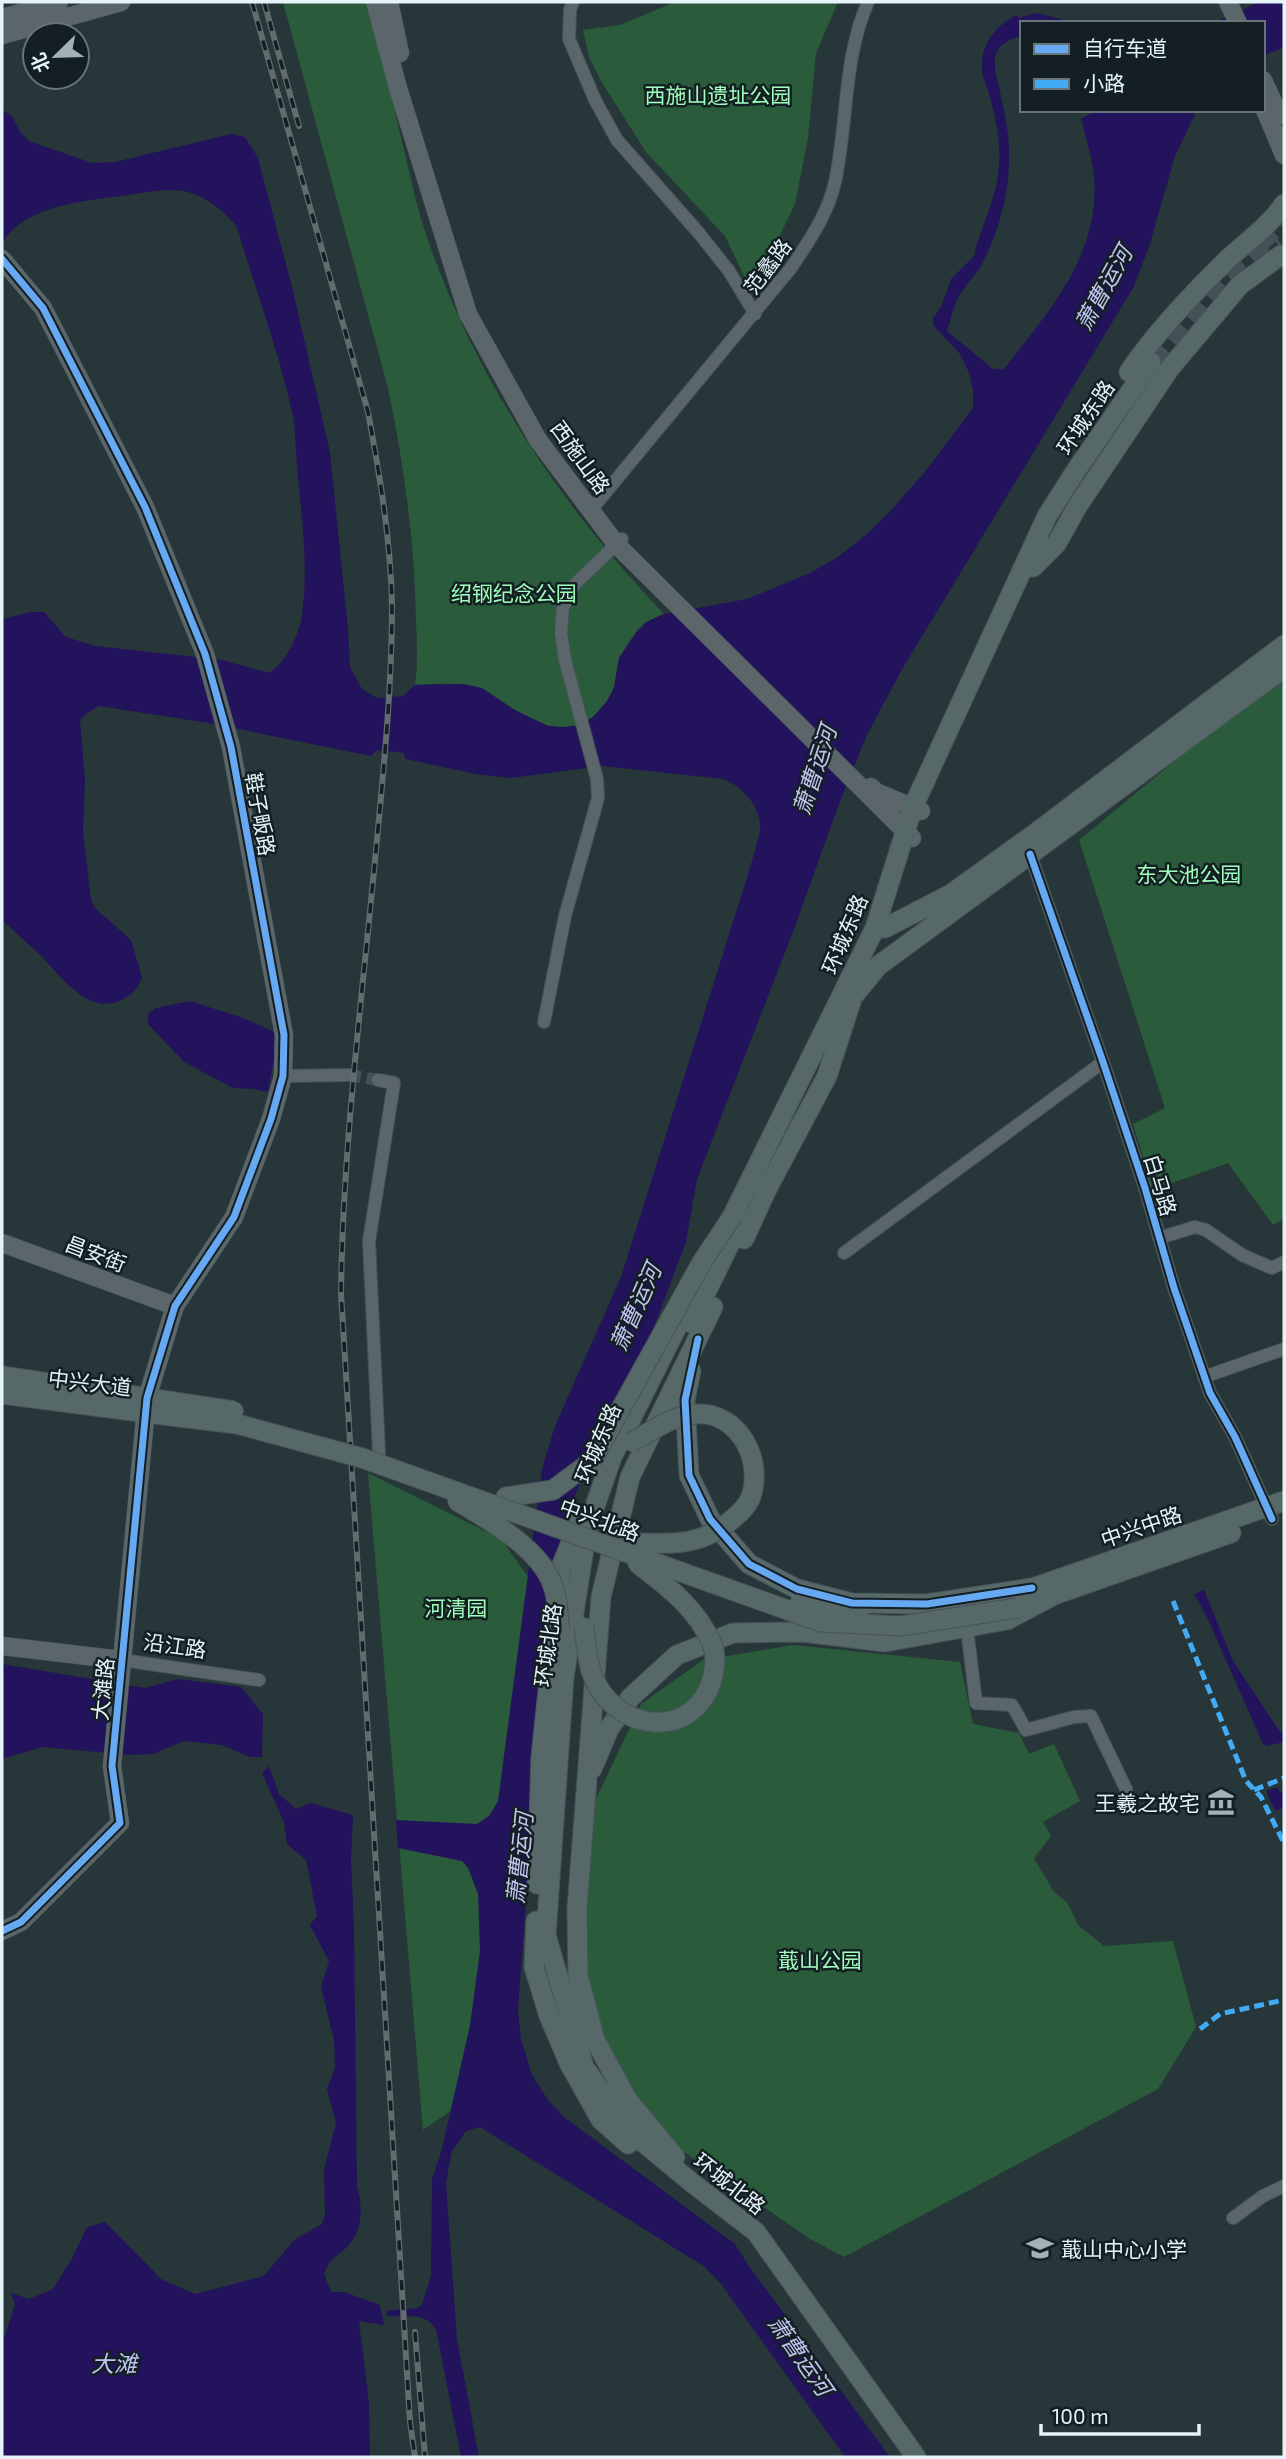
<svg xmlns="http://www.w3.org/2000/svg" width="1286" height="2459" font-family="'Exo 2','Noto Sans SC',sans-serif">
	<rect width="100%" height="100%" fill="#273639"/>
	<path fill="#2a5c3c" d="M283,2H368C380,50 392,98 403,146C409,170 414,195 421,219C468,368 557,502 664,614C646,619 628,640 620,658C616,665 617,676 615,684C610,704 592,723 571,727C547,731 521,715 502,702C495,697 487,690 479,688C459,681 436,684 415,685C418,665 417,642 416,621C415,543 404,465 388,388Z
		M675,2H838L816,53L808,138L795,204L752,293L725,236L646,152L601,81L589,57L583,30L620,25Z
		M1284,671V1219L1273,1225L1228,1163L1153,1190L1133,1124L1165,1108L1079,840Z
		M368,1473L501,1539L536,1588L478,2092L423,2130Z
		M793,1645L960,1662L973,1724L1019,1733L1029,1754L1054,1744L1080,1801L1043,1822L1051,1836L1034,1858L1054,1892L1067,1902L1078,1925L1104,1946L1173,1941L1196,2027L1158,2089L844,2257L810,2239L625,2111L583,2002L586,1820L641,1704L703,1660Z"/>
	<path fill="#22135c" d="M1259,2H1284V47L1263,56V23H1213Z
		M1037,13L1076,23H1022V36C980,45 998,75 1002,101C1006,121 1010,140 1009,160C1009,195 998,233 982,264C975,277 963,287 957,300C953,309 950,321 947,331L993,369H1004C1048,312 1100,256 1094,178C1092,158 1086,138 1081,119L1097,110H1197L1175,156L1149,247L1133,288L901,671L867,735L842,796L791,937L697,1179L686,1242L649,1340L600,1435L571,1505L561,1537L537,1755L518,2010L521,2039L532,2075L548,2100L564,2117L735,2244L751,2269L890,2457H845L721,2284L705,2267L480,2127L466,2131L452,2151L446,2183L457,2339L479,2457H461L436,2329C426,2312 404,2317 387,2316L386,2311L417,2308L422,2305L431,2276L432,2179L442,2149L470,2025L480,1951L478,1894L468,1868L462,1861L398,1848L396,1820L477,1824L489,1816L498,1801L542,1469L555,1426L621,1277L750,868C753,856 758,842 760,830C762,807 742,786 723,779L602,766L511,778L476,774L405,759L404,753L377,750L371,756L209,723L99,706L87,713L80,720L85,780L83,832L91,899L95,908L131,940L142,977C138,989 132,995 121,1000C87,1017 59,973 38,953C26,942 14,931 2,920V619L31,612H44L66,637L95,646L222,660L269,673C284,664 298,638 301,620C310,570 301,516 297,465C295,448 296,429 292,412C278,349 255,289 237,227C223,210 206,196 184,191C166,188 147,192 129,195C90,200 22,205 2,244V110L12,116L21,133L29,141L92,163L115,162L231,134L245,137L258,158L293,291L330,452L348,629L350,667L362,689L378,698L403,696L415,685L464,684L482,688L515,710L548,726L564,727L580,725L593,717L607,701L614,687L619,658L637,631L646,622L664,614L747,599L808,574L838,557L867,534L893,508L924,473L973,408V391L970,375L960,354L933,325V318L941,307L951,279L975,255C975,245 981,234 984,224C991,206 997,186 999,166C1001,143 996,119 990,97C988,90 985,83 983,76C977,50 994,25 1017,15L1019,18Z
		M190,1001L243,1018L279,1034L268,1092L253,1089L233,1088L184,1062L148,1024V1014L156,1008Z
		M1204,1590L1233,1661L1280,1732L1284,1731V1742L1267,1746L1263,1744L1207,1617L1194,1594Z
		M2,1664L145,1688L178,1679L241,1687L263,1714L262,1757H250L222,1745L184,1741L153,1754L129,1755L42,1747L2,1759Z
		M269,1766L279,1794L296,1809L311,1803L353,1815L351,1860L354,1928L357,2186C362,2205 364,2228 349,2245C337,2258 332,2254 324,2274L331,2292H344L380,2305L384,2325L359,2321L369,2403L370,2457H2V2344L15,2305L11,2293L29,2299L53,2289L71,2260L87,2227L105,2222L161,2279L195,2294L264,2276L294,2240L322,2224L325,2214L324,2169L336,2123L327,2089L335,2068L334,2040L321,1987L329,1961L310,1925L317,1916L306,1860L287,1844L284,1822L262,1773Z
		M1277,1787L1280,1792L1284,1791V1807L1275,1811L1266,1791Z"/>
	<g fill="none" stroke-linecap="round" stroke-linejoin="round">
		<path stroke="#435256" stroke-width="12" stroke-dasharray="12 6" stroke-linecap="butt" d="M349,1075L378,1080"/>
		<path stroke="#435256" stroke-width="19" stroke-dasharray="19 10" stroke-linecap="butt" d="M1259,244L1284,221
			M1232,280L1278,240
			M1151,362L1226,274L1237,264"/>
		<defs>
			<path id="street" d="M573,2L570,10L569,39L595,100L617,140L698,232L729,271L755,314
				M596,504L791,268C809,241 828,214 835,182C848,122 843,59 868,2
				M1030,854L1103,1062L1145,1188L1174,1288L1210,1393L1235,1437L1272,1519
				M544,1022L565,916L598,798L597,779L565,660L561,633L563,607L575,584L622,539
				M283,1076L349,1075
				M378,1080L394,1083L369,1241L379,1453
				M1159,1238L1195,1227L1206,1230L1242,1255L1272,1268L1284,1262
				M844,1253L1103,1062
				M1204,1377L1284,1349
				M967,1628L976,1703L1012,1705L1026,1730L1074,1717L1091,1716L1126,1789
				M122,1660L259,1680
				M1233,2218L1263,2196L1284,2186"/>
			<path id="secondary" d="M375,2L398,88L468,314L538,440L616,544L912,838
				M389,2L400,53
				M1228,2L1238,23
				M2,18L59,2
				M2,35L121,2
				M1263,80L1279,115
				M1263,105L1284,155
				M2,259L43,308L145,507L205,654L231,747L284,1035L283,1076L271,1119L234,1217L175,1306L147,1398L112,1766L120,1823L21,1922L2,1931
				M871,787L876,792L921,811
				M2,1243L175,1306
				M2,1646L122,1660"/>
			<path id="primary" d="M1129,372C1155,333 1196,290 1230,257C1249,240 1270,225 1284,204
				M1033,567L1057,543L1077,507L1170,368L1240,285L1281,255L1284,256
				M875,928H885L951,894L1033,835L1284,645
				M855,994L878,966L1284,668
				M726,1229L875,928L913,807L1047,516L1077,469L1151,362
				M744,1239L767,1189L827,1076L851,1002
				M689,1303L612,1457L587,1529L564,1677L546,1935L584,2067L627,2129L691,2182L756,2232L916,2457
				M691,1323L742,1219
				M691,1371L685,1400L689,1475L710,1519L749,1564L797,1589L852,1603L927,1604L1032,1588
				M2,1376L168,1401
				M2,1394L171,1416
				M506,1497L553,1490L592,1461
				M1021,1592L1284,1501
				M1048,1597L1231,1533
				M592,1769L609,1729L630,1698L677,1655L733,1633L803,1632L885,1642L1007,1620L1058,1593
				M537,1884L541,1757L561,1567L580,1520
				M536,1921L534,1967L549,2016L569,2063L601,2120L628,2144
				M675,2157L627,2099L595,2040L578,1976L577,1909L601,1597L630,1477L713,1307"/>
		</defs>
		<use href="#street" stroke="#465457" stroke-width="14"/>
		<use href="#secondary" stroke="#465457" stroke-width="19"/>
		<use href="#primary" stroke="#465457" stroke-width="21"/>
		<use href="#street" stroke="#5b666a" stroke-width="12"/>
		<use href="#secondary" stroke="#5b666a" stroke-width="18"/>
		<use href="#primary" stroke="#576869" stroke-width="19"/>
		<defs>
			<path id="rail" d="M252,2L368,412C380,477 391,541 392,607C392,681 385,755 378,829C364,983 343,1138 341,1293L410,2422L415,2457
				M264,2L299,126
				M415,2332L425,2457"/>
		</defs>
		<use href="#rail" stroke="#626c6f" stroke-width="6"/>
		<use href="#rail" stroke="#131f22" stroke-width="3.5" stroke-dasharray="10" stroke-linecap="butt"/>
		<defs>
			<path id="primary-bridge" d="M168,1401L234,1411
				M171,1416L237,1424L362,1458L821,1622L901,1626L1017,1608
				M632,1442C653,1430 672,1416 696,1414C739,1411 765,1462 750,1499C744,1512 723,1528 710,1534C687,1546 660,1543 636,1543
				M592,1461L702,1262L734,1214
				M457,1501C489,1520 541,1549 553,1586C558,1599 558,1615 560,1629
				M800,1601L822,1609L859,1611
				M584,1627C586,1642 587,1660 592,1674C614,1733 696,1743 713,1676C715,1666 716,1653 712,1644C697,1608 667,1586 637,1563"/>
		</defs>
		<use href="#primary-bridge" stroke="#465457" stroke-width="21" stroke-linecap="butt"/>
		<use href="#primary-bridge" stroke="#576869" stroke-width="19"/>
		<path stroke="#42abf6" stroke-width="5" stroke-dasharray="10 5" stroke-linecap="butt" d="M1173,1601L1246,1781L1261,1797L1284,1843
			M1254,1790L1284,1778
			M1200,2029L1220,2014L1284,2000"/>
		<defs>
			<path id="cycleway" d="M2,259L43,308L145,507L205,654L231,747L284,1035L283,1076L271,1119L234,1217L175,1306L147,1398L112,1766L120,1823L21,1922L2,1931
				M1030,854L1103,1062L1145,1188L1174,1288L1210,1393L1235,1437L1272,1519
				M698,1339L685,1400L689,1475L710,1519L749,1564L797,1589L852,1603L927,1604L1032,1588"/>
		</defs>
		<use href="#cycleway" stroke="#131f22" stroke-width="11"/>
		<use href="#cycleway" stroke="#66a8f1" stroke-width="7"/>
	</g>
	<defs>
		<symbol id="museum-bare" viewBox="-9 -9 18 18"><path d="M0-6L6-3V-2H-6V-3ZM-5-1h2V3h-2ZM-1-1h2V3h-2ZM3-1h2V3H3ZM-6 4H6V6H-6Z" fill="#a2b2b5" stroke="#131f22" stroke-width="2.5" paint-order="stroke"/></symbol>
		<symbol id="school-bare" viewBox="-9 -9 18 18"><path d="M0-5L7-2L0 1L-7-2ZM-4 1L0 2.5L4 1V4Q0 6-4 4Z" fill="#a2b2b5" stroke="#131f22" stroke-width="2.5" paint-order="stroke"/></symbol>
	</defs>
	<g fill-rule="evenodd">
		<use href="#museum-bare" x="1202" y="1783" width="38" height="38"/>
		<use href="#school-bare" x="1021" y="2229" width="38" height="38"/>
	</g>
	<g text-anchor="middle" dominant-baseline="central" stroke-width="5" stroke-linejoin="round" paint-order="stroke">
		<g font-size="21" fill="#a0fdbb" stroke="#131f22">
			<text x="718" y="94">西施山遗址公园</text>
			<text x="514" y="592">绍钢纪念公园</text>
			<text x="1189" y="873">东大池公园</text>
			<text x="456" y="1607">河清园</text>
			<text x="820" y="1959">蕺山公园</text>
		</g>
		<g font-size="21" fill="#e4f4f8" stroke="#131f22">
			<text transform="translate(767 266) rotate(-53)">范蠡路</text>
			<text transform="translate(1085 417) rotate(-56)">环城东路</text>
			<text transform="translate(581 457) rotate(54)">西施山路</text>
			<text transform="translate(261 814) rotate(80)">鞋子畈路</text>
			<text transform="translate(844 934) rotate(-67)">环城东路</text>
			<text transform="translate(1161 1185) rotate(73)">白马路</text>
			<text transform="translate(96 1253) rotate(21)">昌安街</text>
			<text transform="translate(90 1382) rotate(7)">中兴大道</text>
			<text transform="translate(597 1443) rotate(-67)">环城东路</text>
			<text transform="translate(600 1519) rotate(20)">中兴北路</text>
			<text transform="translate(1141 1526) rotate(-19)">中兴中路</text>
			<text transform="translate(175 1645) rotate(8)">沿江路</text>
			<text transform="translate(547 1645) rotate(-82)">环城北路</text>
			<text transform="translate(102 1689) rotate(-84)">大滩路</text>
			<text transform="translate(730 2183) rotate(38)">环城北路</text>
		</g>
		<g font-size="21" fill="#e4f4f8" stroke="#131f22" text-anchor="end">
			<text x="1200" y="1802">王羲之故宅</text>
			<text x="1061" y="2248" text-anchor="start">蕺山中心小学</text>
		</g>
		<g font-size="23" font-style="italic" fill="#c1c3f0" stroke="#131f22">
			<text transform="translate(1103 288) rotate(-61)">萧曹运河</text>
			<text transform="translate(814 770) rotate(-72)">萧曹运河</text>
			<text transform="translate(635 1307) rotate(-66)">萧曹运河</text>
			<text transform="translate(519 1858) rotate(-84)">萧曹运河</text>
			<text transform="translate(801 2355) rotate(55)">萧曹运河</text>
			<text x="114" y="2363">大滩</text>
		</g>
	</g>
	<rect width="1286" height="2459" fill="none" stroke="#e4f4f8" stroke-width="7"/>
	<rect x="1020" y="21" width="245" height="91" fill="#131f22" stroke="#677478" stroke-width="2"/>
	<rect x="1034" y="44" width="35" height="10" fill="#66a8f1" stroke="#677478" stroke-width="2"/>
	<text x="1083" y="56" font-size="21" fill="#e4f4f8">自行车道</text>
	<rect x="1034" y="79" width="35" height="10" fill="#42abf6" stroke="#677478" stroke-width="2"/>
	<text x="1083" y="91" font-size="21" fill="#e4f4f8">小路</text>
	<g transform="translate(56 56) rotate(247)"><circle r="33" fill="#131f22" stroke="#677478" stroke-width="2"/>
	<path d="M0-5L12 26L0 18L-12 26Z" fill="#a2b2b5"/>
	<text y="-10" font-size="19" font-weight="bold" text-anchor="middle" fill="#e4f4f8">北</text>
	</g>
	<path d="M1041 2424v10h158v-10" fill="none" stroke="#e4f4f8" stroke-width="3.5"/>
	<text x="1052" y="2424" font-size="21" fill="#e4f4f8" stroke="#131f22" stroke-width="5" paint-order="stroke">100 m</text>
</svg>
